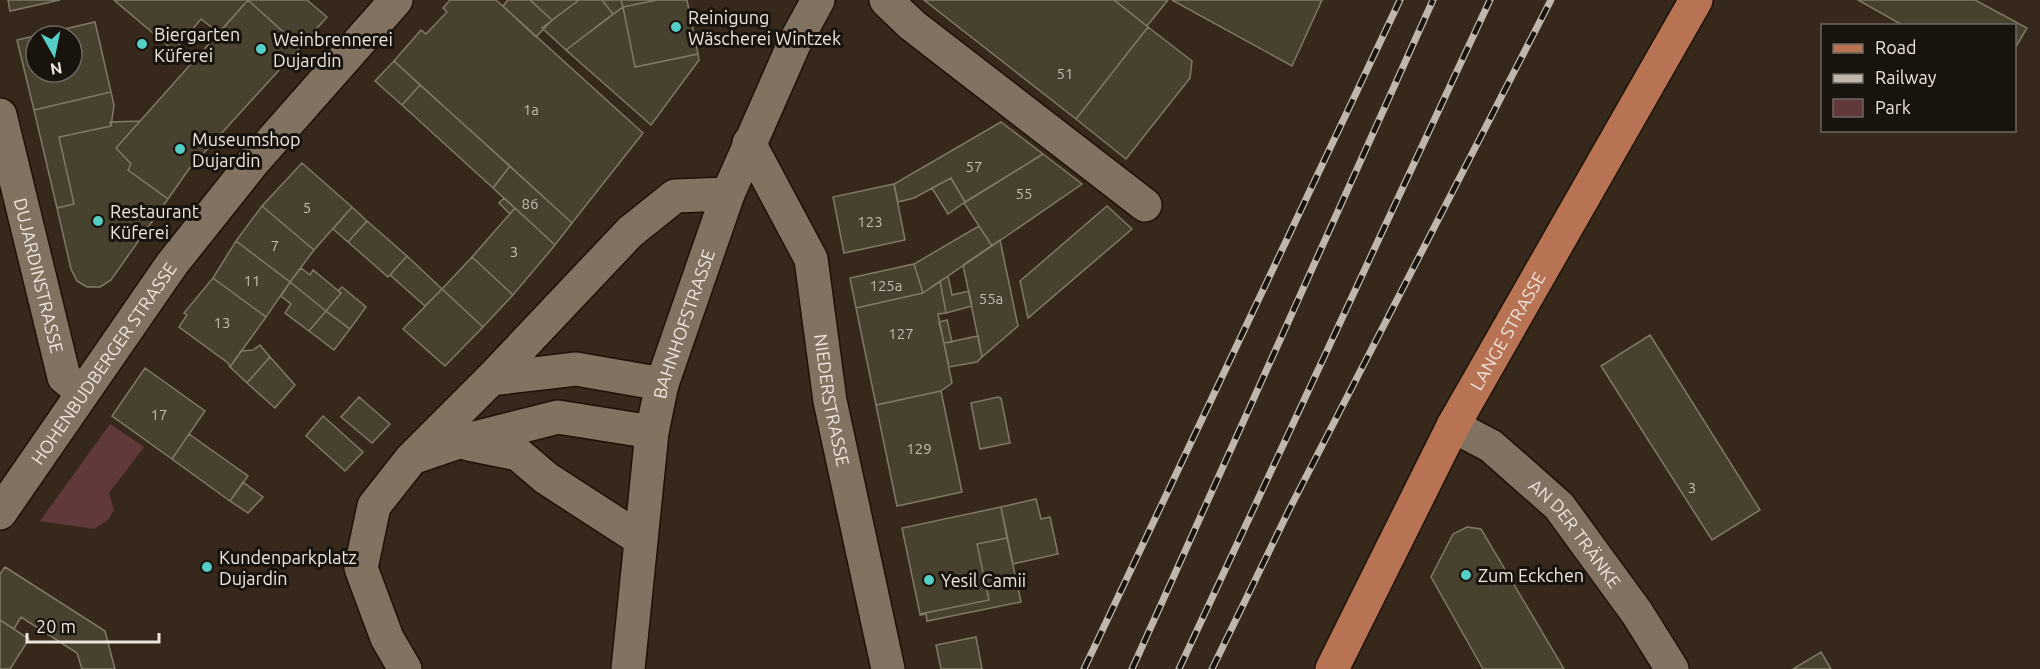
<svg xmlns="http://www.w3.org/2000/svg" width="2040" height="669" font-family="Ubuntu,sans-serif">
	<rect width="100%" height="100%" fill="#36291b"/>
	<path fill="#61393b" d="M110,424L144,447L109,493L114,510L108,520L94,529L40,521Z"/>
	<path fill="#48412f" stroke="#807965" stroke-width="1.5" fill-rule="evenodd" d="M8,0H60L10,11Z
		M114,0H248L219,33L201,19L174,51Z
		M248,0L300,47L189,169L168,199L128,170L131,164L116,148Z
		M248,0H307L327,17L300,47Z
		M450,0H496L643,133L572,223L394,61L421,30L426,34L447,12L443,8Z
		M508,0H530L552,20L536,37L503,6Z
		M530,0H579L552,20Z
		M579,0H602L613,14L566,50L542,28Z
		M602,0H621L623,7L613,14Z
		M621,0H657L623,7Z
		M657,0H687L698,54L635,67L623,7Z
		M924,0H1114L1148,27L1076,119Z
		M1114,0H1168L1147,26Z
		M1172,0H1322L1292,66Z
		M1858,0H1975L2027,28L2014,50V26H1904Z
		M623,7L635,67L698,54L699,60L651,125L566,50Z
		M95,22L111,92L34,110L17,40ZM36,36H72V72H36Z
		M1148,27L1192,61L1190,78L1126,159L1076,119Z
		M394,61L420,85L402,105L375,81Z
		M420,85L510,166L493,188L402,105Z
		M111,92L114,105L111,126L59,137L74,204L57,208L34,110Z
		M140,121L116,148L131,164L128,170L168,199L111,280L100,287H87L77,281L71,269L57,208L74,204L59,137L111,126L110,122Z
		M1001,122L1043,154L965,202L951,178L914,198L898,202L894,184Z
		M1043,154L1082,184L992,246L964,203Z
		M302,163L352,207L314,250L262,206Z
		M510,166L572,223L555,245L493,188Z
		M951,178L965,202L948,214L932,188Z
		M894,184L905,240L844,253L833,197Z
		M504,198L515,208L510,214L499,203Z
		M262,206L314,250L290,282L236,241Z
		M1107,206L1132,229L1028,318L1020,281Z
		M352,207L367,221L348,242L333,229Z
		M515,208L555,245L513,295L472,257Z
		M367,221L407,256L388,277L348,242Z
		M979,226L992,246L923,293L914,264Z
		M1000,240L1018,326L982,357L963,265Z
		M236,241L290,282L266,317L213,278Z
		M407,256L442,289L425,306L390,275Z
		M472,257L513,295L483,327L442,289Z
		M914,264L923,293L856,308L850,278Z
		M301,268L310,275L313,270L341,293L326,311L290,282Z
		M948,276L952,295L969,291L972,306L946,313L940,281Z
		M213,278L266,317L230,367L228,363L179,327L187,315L184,313Z
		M940,281L946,313L938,314L952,383L941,391L876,405L856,308L923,293Z
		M290,282L326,311L309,331L285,313L291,304L281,296Z
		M342,287L366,307L350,329L326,311L341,293L338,291Z
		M442,289L483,327L445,366L403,329Z
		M326,311L350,329L334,350L309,331Z
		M947,320L952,342L944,343L939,322Z
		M1650,335L1760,510L1712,540L1601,366Z
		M978,336L982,357L977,362L949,367L944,343Z
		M260,345L270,357L247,383L230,367L241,351L253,350Z
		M270,357L295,385L275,408L247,383Z
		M145,368L205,411L172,459L112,416Z
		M941,391L962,492L897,506L876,405Z
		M359,397L390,424L372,443L341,417Z
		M998,397L1001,398L1010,443L980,449L971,403Z
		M323,416L363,452L345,471L306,436Z
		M189,434L248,476L230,501L172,459Z
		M243,482L263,497L248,513L230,501Z
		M1036,499L1041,519L1050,517L1058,554L1013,564L1001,507Z
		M1001,507L1007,538L977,544L989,600L920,614L902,528Z
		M1467,527L1481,529L1564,669H1483L1431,577L1453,534Z
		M1007,538L1021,602L927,621L926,614L920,615V614L989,600L977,544Z
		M5,567L105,631L115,669H82L77,653L21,617L14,629L0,620V574Z
		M0,620L29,639L10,669H0Z
		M976,637L982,669H941L936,645Z
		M1821,652L1831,669H1793Z"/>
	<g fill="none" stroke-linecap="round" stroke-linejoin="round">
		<defs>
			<g id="minor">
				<path d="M886,0L912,25L1145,205"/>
				<path id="s1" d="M0,115L64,377L82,392"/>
				<path id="s2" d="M749,143L811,259L830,401L888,669"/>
				<path d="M491,379L630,232L675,196L728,194"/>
				<path id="s3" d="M1453,426L1491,446L1559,506L1637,613L1672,669"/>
				<path d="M469,444L518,454L546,478L640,539"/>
				<path d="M418,456L459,442L558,417L652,432"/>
				<path id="s4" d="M0,513L172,264L254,161L396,0"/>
				<path d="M405,669L387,638L361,568L374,506L411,459L491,379L576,369L662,384"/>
				<path id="s5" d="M628,669L652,432L662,384L728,194L794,44L818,0"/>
			</g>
			<g id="major">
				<path id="s6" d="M1332,669L1453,426L1696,0"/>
			</g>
		</defs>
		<use href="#minor" stroke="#1e1105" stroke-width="36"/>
		<use href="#major" stroke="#1e1105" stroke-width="36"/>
		<use href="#minor" stroke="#827262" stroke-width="33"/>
		<use href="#major" stroke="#b87354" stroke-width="33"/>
		<defs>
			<path id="rail" d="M1084,669L1400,0
				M1132,669L1433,0
				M1179,669L1490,0
				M1212,669L1290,508L1551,0"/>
		</defs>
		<use href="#rail" stroke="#c0b6ac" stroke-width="7"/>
		<use href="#rail" stroke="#19130d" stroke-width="4.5" stroke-dasharray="14" stroke-linecap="butt"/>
	</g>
	<g fill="#55cec5" stroke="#19130d" stroke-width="2">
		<circle cx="676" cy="27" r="6"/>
		<circle cx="142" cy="44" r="6"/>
		<circle cx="261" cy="49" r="6"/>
		<circle cx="180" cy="149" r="6"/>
		<circle cx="98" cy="221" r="6"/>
		<circle cx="207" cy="567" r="6"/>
		<circle cx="1466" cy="575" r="6"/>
		<circle cx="929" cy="580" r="6"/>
	</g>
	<g text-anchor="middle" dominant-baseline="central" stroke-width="6" stroke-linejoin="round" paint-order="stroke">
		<g font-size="15" fill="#c4bcb2">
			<text x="1065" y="73">51</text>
			<text x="531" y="109">1a</text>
			<text x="974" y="166">57</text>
			<text x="1024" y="193">55</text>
			<text x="530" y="203">86</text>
			<text x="307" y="207">5</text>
			<text x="870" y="221">123</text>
			<text x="275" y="245">7</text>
			<text x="514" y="251">3</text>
			<text x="252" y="280">11</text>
			<text x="886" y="285">125a</text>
			<text x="991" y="298">55a</text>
			<text x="222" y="322">13</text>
			<text x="901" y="333">127</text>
			<text x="159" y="414">17</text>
			<text x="919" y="448">129</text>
			<text x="1692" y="487">3</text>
		</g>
		<g font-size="18" fill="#eee5dd" stroke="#19130d" text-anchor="start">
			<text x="688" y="17">Reinigung<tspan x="688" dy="21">Wäscherei Wintzek</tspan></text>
			<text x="154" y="34">Biergarten<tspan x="154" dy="21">Küferei</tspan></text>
			<text x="273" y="39">Weinbrennerei<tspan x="273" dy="21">Dujardin</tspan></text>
			<text x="192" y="139">Museumshop<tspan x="192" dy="21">Dujardin</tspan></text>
			<text x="110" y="211">Restaurant<tspan x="110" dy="21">Küferei</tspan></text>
			<text x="219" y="557">Kundenparkplatz<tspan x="219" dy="21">Dujardin</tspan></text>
			<text x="1478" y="575">Zum Eckchen</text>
			<text x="941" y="580">Yesil Camii</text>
		</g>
		<g font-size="18" fill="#eee5dd" stroke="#19130d">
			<text stroke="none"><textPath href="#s1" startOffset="165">DUJARDINSTRASSE</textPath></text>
			<text stroke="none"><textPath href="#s5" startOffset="351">BAHNHOFSTRASSE</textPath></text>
			<text stroke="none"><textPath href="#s6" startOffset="381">LANGE STRASSE</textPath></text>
			<text stroke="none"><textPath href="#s4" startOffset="182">HOHENBUDBERGER STRASSE</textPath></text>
			<text stroke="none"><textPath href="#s2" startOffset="274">NIEDERSTRASSE</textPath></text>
			<text stroke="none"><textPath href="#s3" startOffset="165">AN DER TRÄNKE</textPath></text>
		</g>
	</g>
	<rect x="1821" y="24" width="195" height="108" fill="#19130d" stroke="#6e6760" stroke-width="1.5"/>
	<rect x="1833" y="44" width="30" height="9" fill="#b87354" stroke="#6e6760" stroke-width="1.5"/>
	<text x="1875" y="54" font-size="18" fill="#eee5dd">Road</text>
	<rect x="1833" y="74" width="30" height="9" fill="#c0b6ac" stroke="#6e6760" stroke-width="1.5"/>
	<text x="1875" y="84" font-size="18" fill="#eee5dd">Railway</text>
	<rect x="1833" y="99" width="30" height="18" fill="#61393b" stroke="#6e6760" stroke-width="1.5"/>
	<text x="1875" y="114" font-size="18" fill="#eee5dd">Park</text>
	<g transform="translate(54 54) rotate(171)"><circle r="28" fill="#19130d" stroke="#6e6760" stroke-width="1.5"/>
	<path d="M0-4.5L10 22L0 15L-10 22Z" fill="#55cec5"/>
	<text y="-9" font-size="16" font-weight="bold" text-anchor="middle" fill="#eee5dd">N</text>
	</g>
	<path d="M27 633v9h132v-9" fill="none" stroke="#eee5dd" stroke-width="3"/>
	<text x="36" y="633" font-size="18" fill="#eee5dd" stroke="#19130d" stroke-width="4.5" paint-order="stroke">20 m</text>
</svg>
